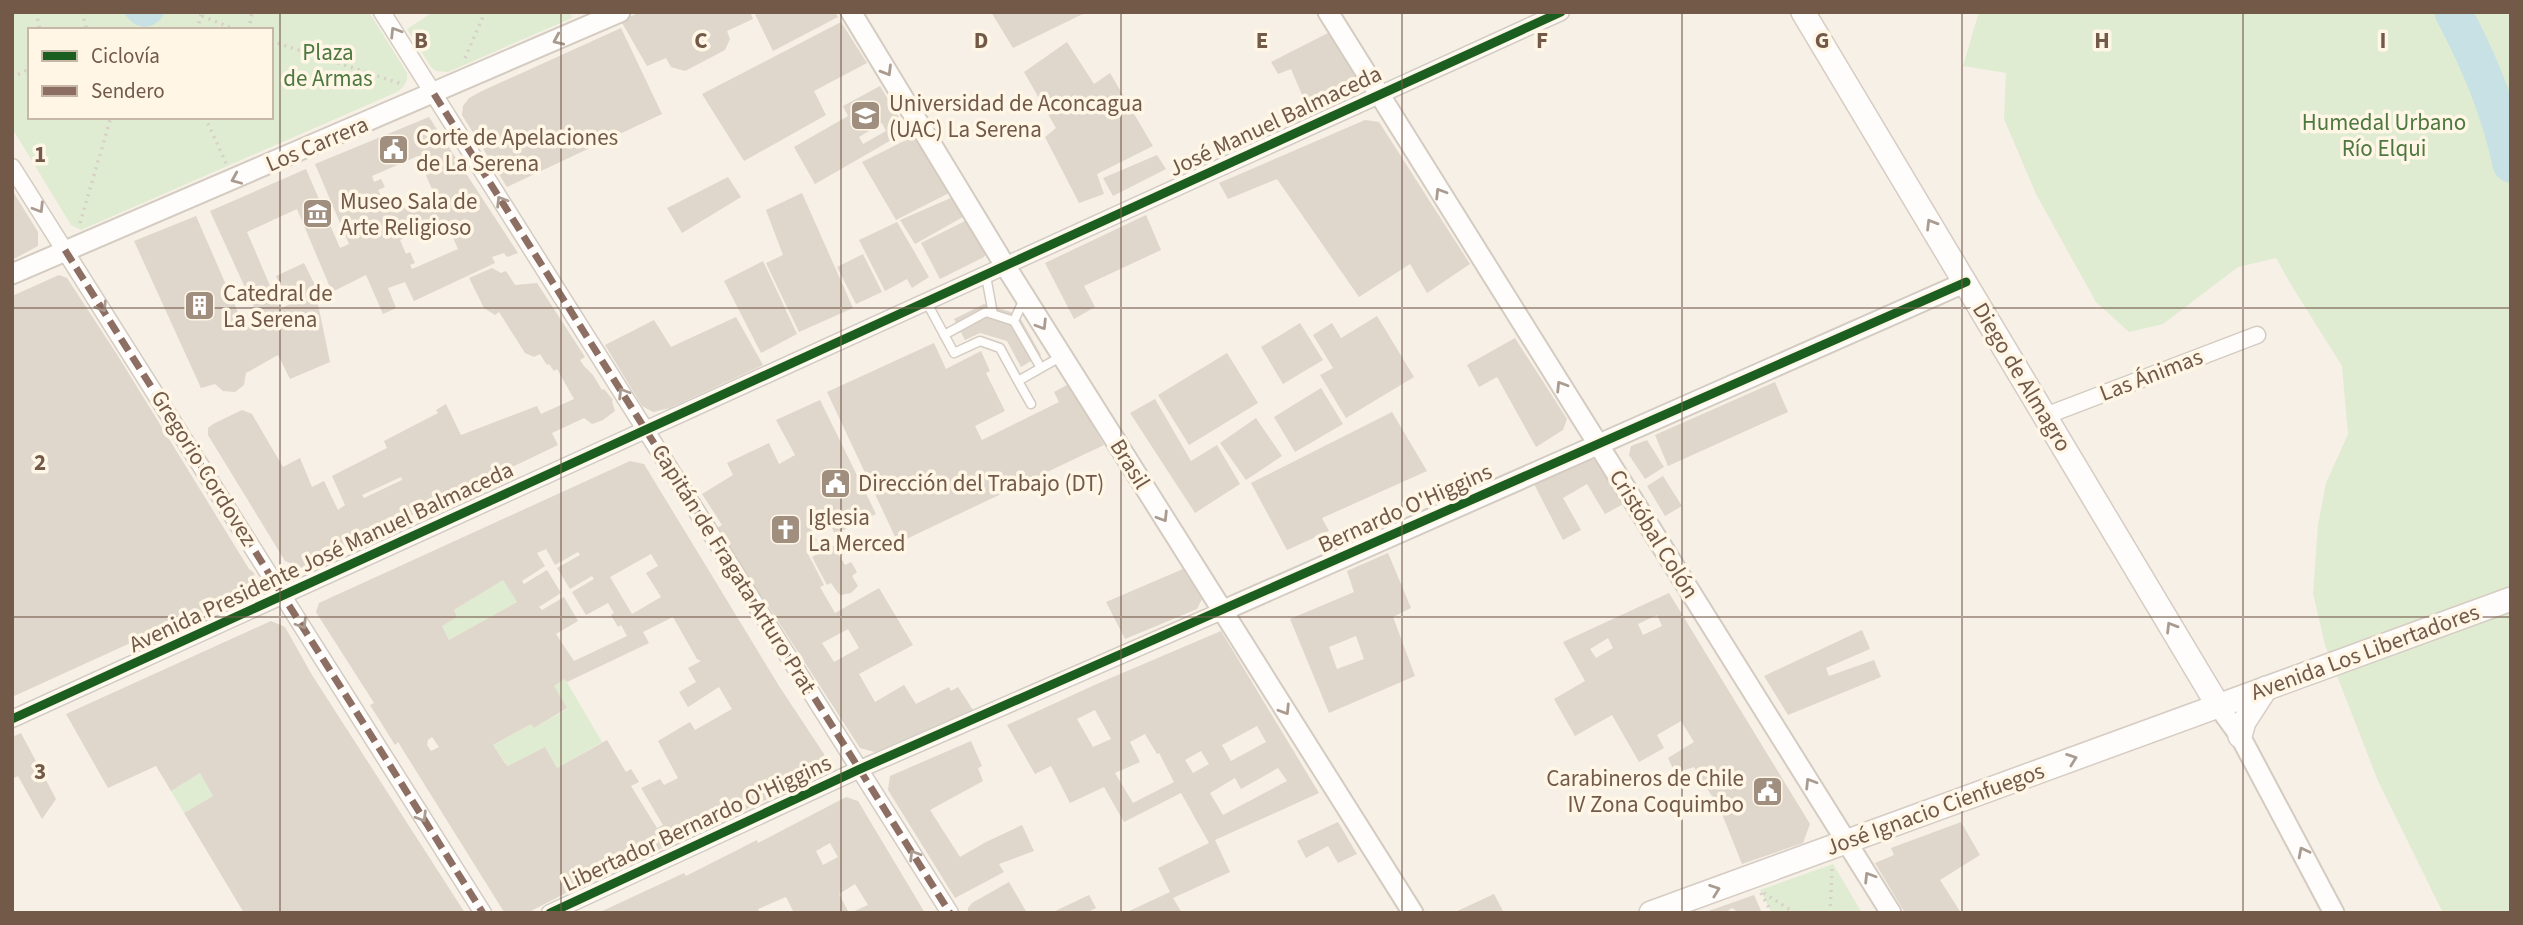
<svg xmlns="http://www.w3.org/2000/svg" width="2523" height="925" font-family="'Source Sans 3',sans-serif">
	<rect width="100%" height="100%" fill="#f6f0e6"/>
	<path fill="#dfecd1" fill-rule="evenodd" d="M12,12H369L407,73C408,82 404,87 397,92L81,230L71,225L12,128ZM30,30H271V117H30Z
		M433,12H571L572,18L448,72L436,71L431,67L407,29Z
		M1979,12H2511V913H2443L2378,781L2325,645L2313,593L2318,525L2326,483L2348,434L2342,366L2293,288L2276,258L2238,267L2163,324L2129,332L2096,302L2036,194L2004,119L2006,73L1963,66Z
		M503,580L517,602L449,640L442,626L457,617L454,610Z
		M565,679L602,742L557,768L545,747L508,766L493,745L531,724L534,728L567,709L554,686Z
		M200,773L213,796L184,813L171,791Z
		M1833,864L1862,913H1772L1760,890Z"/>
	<path fill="#c8e1e5" d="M124,12H165C156,32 133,31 124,12Z"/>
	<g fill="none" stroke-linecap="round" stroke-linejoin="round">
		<path stroke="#c8e1e5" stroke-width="37" d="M2453,12C2479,61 2500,110 2511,164"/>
	</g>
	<path fill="#dfd6cc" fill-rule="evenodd" d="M640,12H750L753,19L727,31L730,39L725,50L685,71L671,67L666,58L647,66L621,21Z
		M754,12H835L838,17L773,51Z
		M991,12H1087L1013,48Z
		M841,22L867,63L814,91L826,115L744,161L702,94Z
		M621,28L662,114L507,187L462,115L463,106L469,98L484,90Z
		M1330,32L1358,82L1356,90L1309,111L1291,69L1278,74L1271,62Z
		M1067,42L1094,84L1110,73L1153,146L1097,174L1104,194L1079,203L1045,137L1056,128L1024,72Z
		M880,86L907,131L815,184L794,147L848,116L843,106ZM882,123L886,131L863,144L859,137Z
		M429,117L518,253L507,257L504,253L492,257L495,263L414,301L405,282L388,288L396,308L383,314L366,275L332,292L297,209L247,232L280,309L290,304L276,276L304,263L323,301L318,304L330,362L290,379L278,355L246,373L244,385L235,392L223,391L215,384L201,388L134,241L196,216L244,326L259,318L210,211L306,169L340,248L349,244L315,164ZM418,156L434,194L392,212L388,211L378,190L385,187L381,179L374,182L372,176ZM445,220L458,249L412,269L410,265L415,263L410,252L406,254L400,240Z
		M1365,120L1379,122L1470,264L1427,293L1410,264L1359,297L1277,179L1228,199L1219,183Z
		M916,135L951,192L896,220L862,162Z
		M1157,155L1166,169L1113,196L1103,178Z
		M728,177L741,197L682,233L667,208Z
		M12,190L38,232V246L12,260Z
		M802,193L853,308L799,332L766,263L783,255L766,210Z
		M953,197L963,217L915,244L900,220Z
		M1146,215L1161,250L1084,286L1095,307L1074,319L1045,263Z
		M969,219L988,249L984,257L940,279L921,243Z
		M897,222L929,277L912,288L907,279L885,291L859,240Z
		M863,254L882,292L856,304L837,267Z
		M763,261L797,334L761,353L724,281Z
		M492,268L501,273L506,271L515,285L537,283L585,357L580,360L584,366L593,375L602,390L604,389L613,400L612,401L615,411L603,420L592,424L584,418L552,433L558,445L302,568L285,561L208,435V428L213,424L242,410L252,414L283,467L300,458L312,487L324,481L338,510L345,505L332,476L387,448L384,441L438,413L436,410L446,404L461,435L537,406L541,414L574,399L557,369L554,371L549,364L547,365L540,354L534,357L525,353L499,312L495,315L484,308L469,278ZM401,477L402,480L364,498L362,495Z
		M59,275L67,278L118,356L249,569L254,573L259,588L257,595L250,600H236L137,640L12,697V296Z
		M984,304L1018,314L1041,355L1021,367L1007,341L980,333L965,340L954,319Z
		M1377,316L1414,377L1346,418L1320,375L1333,368L1313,335L1332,323L1341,338Z
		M736,317L763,365L670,408L653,412L642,406L605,345L654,320L671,347Z
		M1300,323L1323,360L1283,384L1261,347Z
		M1515,338L1567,419L1563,430L1536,447L1497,377L1479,387L1467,365Z
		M934,343L946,369L981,351L990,371L986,373L1005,411L975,426L982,440L1059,402L1054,392L1069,384L1104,445L898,543L827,392Z
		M1227,353L1258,403L1189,445L1158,395Z
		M1775,382L1788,412L1668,466L1655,435Z
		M1321,388L1343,424L1295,452L1274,417Z
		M1155,399L1191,461L1217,445L1240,484L1195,513L1130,413Z
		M820,400L876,514L835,534L823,511L806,520L817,540L813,541L816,547L807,552L824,585L820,587L835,613L879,588L913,645L859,674L875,702L904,685L916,704L949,687L951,691L958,687L973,710L875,752L860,748L765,601L763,602L717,528L722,525L702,494L733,475L727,463L769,443L779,464L795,455L776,420ZM848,629L859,648L834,662L822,643Z
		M1392,412L1427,471L1322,518L1329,531L1287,550L1251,483Z
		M1256,418L1282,456L1246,480L1220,443Z
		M1647,440L1664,467L1645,479L1629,455L1631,446Z
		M1588,459L1599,460L1627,502L1605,514L1587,484L1563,498L1581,530L1563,540L1534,484Z
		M630,461L644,464L779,686L824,754L828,766L821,773L802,783L744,810L741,806L733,811L735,815L717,823L714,819L706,823L708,826L674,843L601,875L527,913L504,912L398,742L395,745L370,705L374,703L316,612L319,603ZM546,549L555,565L578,552L580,555L557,568L570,589L592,576L594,579L572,592L586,615L608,603L614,613L611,615L618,627L621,625L627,636L574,661L556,634L578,621L564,597L542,610L539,607L561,593L547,570L524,584L522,581L545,566L537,553ZM651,554L658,566L646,573L661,597L632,614L610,577ZM503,580L517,602L449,640L442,626L457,617L454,610ZM673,617L697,659L701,661L688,668L696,682L679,692L688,707L719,687L732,709L695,730L690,722L658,741L678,778L664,785L660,779L641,788L663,825L657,828L631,786L639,782L631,769L626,772L607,740L557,768L545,747L508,766L505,763L493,745L531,724L534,728L567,708L554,686L565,679L567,682L649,643L643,632ZM432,737L439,747L431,751L427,745L428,740Z
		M1663,476L1682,506L1665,516L1647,486Z
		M833,545L845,565L851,562L857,572L852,576L858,586L851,593L841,595L838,593L831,583L827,585L812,557Z
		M1388,553L1411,608L1393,617L1415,676L1329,713L1290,619L1354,592L1347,571ZM1356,636L1364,659L1337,669L1329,647Z
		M1183,569L1202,599L1197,609L1125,639L1106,602Z
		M1669,593L1810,824L1803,843L1742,864L1720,809L1694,767L1675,773L1668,758L1694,742L1681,721L1657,735L1664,748L1639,762L1612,715L1575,736L1554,699L1585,681L1563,642ZM1657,615L1662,626L1643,635L1638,624ZM1608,638L1613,648L1596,658L1590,649Z
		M271,621L285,627L312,675L465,913H244L184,813L213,796L200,773L171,791L156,766L108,788L66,714Z
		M1862,630L1870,649L1826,668L1829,676L1874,660L1881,677L1788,715L1764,676Z
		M1221,631L1319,793L1215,840L1230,872L1173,898L1182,913H1125L1170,892L1158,868L1209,843L1181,793L1124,822L1104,787L1070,803L1051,766L1035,774L1007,725L1099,683ZM1095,710L1111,739L1093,747L1077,719ZM1257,726L1266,742L1231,761L1222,745ZM1145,734L1157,754L1159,753L1174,782L1133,803L1115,773L1140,762L1130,742ZM1201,751L1209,764L1193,773L1185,760ZM1278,768L1287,781L1223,815L1210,793L1235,778L1241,789Z
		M21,733L56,799L42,819L18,776L12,779V737Z
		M971,741L982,766L978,768L983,781L930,810L960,857L986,842L1022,825L1034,851L999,864L1004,872L955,898L888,790L890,776Z
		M846,797L858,801L925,913H850L868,905L855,884L839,894L849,913H794L786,897L758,909L760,913H598L684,873L686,876L757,840L758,843ZM830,843L838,857L823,865L816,851Z
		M1338,822L1357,854L1338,863L1328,846L1306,858L1297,841Z
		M1961,822L1980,855L1940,880L1961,913H1905L1875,863L1894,855L1891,848Z
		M1009,882L1027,913H968V908L972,903Z
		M1494,894L1504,913H1453Z
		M1089,895L1096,908L1086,913H1051Z
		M1754,895L1762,913H1739L1732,908L1725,913H1703Z"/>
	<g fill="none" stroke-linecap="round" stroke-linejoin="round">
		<defs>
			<path id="service" d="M986,276L993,314
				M927,303L954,353L980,341L1000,348L1018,381L1062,356
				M1014,321L1024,299
				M944,335L986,312L1014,321L1041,368
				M1018,381L1031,404"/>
			<path id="minor" d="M382,12L950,913
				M12,167L483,913
				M2045,416L2257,335
				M12,719L1561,12
				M550,913L860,769L1222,611"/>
			<path id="tertiary" d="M851,12L1001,259L1413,913
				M1328,12L1891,913
				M12,274L620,12
				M1222,611L1966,282
				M2219,707L2240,736L2334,913"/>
			<path id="secondary" d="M1803,12L2219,707
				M2240,736L2244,722L2266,688
				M1651,913L2511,599"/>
		</defs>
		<use href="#service" stroke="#d4cbc1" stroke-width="11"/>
		<use href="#minor" stroke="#d4cbc1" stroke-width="19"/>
		<use href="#tertiary" stroke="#d4cbc1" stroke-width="23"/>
		<use href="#secondary" stroke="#d6ccc3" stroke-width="26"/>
		<path stroke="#d7cfc8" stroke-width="3.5" stroke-dasharray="2 5" stroke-linecap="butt" d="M36,12L40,30
			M82,12L87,30
			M202,16L237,30
			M197,30L202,12
			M249,30L252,12
			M271,41L402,84
			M465,58L485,12
			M12,78L30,68
			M205,117L226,163
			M80,223L111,117
			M1761,893L1772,913
			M1764,893L1795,913
			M1830,913L1832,869"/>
		<use href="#service" stroke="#fefdfb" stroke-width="8"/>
		<use href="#minor" stroke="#fefdfb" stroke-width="16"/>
		<use href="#tertiary" stroke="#fefdfb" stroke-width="19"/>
		<use href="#secondary" stroke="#fefdfb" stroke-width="23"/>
		<path stroke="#8d6e63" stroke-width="7" stroke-dasharray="14 7" stroke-linecap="butt" d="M434,94L950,913
			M65,250L483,913"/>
		<defs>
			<path id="cycleway" d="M12,719L1561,12
				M550,913L860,769L1966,282"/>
		</defs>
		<use href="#cycleway" stroke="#fff6e6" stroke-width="13"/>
		<use href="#cycleway" stroke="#1b5e20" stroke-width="9"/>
	</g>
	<defs><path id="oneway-chevron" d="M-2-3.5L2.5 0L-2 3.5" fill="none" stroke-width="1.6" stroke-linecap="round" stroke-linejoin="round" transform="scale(1.75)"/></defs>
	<g stroke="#aa9b90">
		<use href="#oneway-chevron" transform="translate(395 32) rotate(-122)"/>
		<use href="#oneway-chevron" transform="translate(558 40) rotate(156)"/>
		<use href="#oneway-chevron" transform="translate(887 71) rotate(59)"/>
		<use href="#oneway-chevron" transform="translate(236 179) rotate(157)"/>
		<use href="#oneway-chevron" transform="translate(1440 193) rotate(-122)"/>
		<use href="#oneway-chevron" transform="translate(501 201) rotate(-122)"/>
		<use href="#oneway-chevron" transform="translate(39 208) rotate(58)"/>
		<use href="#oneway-chevron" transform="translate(1931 224) rotate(-121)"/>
		<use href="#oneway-chevron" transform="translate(102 307) rotate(58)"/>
		<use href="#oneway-chevron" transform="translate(1042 325) rotate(58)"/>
		<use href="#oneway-chevron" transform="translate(1561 386) rotate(-122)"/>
		<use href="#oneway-chevron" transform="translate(623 393) rotate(-122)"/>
		<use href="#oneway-chevron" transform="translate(1163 517) rotate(58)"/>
		<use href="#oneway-chevron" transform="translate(302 624) rotate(58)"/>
		<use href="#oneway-chevron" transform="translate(2171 627) rotate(-121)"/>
		<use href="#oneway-chevron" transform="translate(1285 710) rotate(58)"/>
		<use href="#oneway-chevron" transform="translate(2072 759) rotate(-20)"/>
		<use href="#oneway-chevron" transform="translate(1810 783) rotate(-122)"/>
		<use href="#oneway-chevron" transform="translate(422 817) rotate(58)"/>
		<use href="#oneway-chevron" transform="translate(2303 852) rotate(-117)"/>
		<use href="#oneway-chevron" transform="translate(914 855) rotate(-122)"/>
		<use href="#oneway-chevron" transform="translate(1869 877) rotate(-122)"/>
		<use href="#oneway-chevron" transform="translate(1715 890) rotate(-20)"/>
	</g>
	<path fill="none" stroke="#725948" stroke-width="2" stroke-opacity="0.55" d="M280,12V913M561,12V913M841,12V913M1121,12V913M1402,12V913M1682,12V913M1962,12V913M2243,12V913M12,308H2511M12,617H2511"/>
	<defs>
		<symbol id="university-square" viewBox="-11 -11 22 22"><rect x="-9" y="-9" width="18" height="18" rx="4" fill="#a08e7f" stroke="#fff6e6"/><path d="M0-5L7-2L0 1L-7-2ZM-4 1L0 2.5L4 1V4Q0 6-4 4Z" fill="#fff"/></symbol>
		<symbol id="civic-square" viewBox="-11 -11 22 22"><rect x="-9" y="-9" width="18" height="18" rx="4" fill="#a08e7f" stroke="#fff6e6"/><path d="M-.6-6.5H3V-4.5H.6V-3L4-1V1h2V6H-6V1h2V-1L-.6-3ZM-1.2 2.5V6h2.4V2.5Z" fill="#fff"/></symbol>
		<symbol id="museum-square" viewBox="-11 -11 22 22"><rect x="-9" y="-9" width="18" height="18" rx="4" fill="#a08e7f" stroke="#fff6e6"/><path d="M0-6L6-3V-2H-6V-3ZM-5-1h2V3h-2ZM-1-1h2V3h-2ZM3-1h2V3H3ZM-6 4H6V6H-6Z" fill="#fff"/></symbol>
		<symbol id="building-square" viewBox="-11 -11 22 22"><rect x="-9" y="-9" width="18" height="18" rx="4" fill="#a08e7f" stroke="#fff6e6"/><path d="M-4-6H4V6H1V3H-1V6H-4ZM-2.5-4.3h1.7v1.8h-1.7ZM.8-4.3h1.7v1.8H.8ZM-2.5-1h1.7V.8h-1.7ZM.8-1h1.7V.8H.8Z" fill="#fff"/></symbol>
		<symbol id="church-square" viewBox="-11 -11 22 22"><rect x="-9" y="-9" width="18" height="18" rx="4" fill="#a08e7f" stroke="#fff6e6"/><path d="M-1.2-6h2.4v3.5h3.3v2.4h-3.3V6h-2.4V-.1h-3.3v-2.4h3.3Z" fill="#fff"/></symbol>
	</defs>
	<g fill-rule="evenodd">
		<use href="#university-square" x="848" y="98" width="35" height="35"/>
		<use href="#civic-square" x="376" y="132" width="35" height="35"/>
		<use href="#museum-square" x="300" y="196" width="35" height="35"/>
		<use href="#building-square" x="182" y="288" width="35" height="35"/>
		<use href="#civic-square" x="818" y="466" width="35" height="35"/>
		<use href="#church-square" x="768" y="512" width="35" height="35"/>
		<use href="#civic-square" x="1750" y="774" width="35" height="35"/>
	</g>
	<g text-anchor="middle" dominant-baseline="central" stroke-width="7" stroke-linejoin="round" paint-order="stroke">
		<g font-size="23" fill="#4d7840" stroke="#fff6e6">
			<text x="328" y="52">Plaza<tspan x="328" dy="26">de Armas</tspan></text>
			<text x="2384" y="122">Humedal Urbano<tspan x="2384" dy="26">Río Elqui</tspan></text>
		</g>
		<g font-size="23" fill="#725948" stroke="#fff6e6" text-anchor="start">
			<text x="889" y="103">Universidad de Aconcagua<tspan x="889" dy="26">(UAC) La Serena</tspan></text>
			<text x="416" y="137">Corte de Apelaciones<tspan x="416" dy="26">de La Serena</tspan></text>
			<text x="340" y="201">Museo Sala de<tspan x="340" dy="26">Arte Religioso</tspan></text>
			<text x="223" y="293">Catedral de<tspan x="223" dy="26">La Serena</tspan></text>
			<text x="858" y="483">Dirección del Trabajo (DT)</text>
			<text x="808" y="517">Iglesia<tspan x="808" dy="26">La Merced</tspan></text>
			<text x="1744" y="778" text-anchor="end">Carabineros de Chile<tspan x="1744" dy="26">IV Zona Coquimbo</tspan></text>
		</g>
		<g font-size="23" fill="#725948" stroke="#fff6e6">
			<text transform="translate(1275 121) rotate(-25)">José Manuel Balmaceda</text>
			<text transform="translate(317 144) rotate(-23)">Los Carrera</text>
			<text transform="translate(2151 375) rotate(-21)">Las Ánimas</text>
			<text transform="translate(2022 377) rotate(59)">Diego de Almagro</text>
			<text transform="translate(1130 464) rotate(58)">Brasil</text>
			<text transform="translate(204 468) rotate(58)">Gregorio Cordovez</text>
			<text transform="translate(1405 508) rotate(-24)">Bernardo O'Higgins</text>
			<text transform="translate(1654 534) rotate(58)">Cristóbal Colón</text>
			<text transform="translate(321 557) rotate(-25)">Avenida Presidente José Manuel Balmaceda</text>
			<text transform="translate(734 569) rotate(58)">Capitán de Fragata Arturo Prat</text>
			<text transform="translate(2365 652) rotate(-20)">Avenida Los Libertadores</text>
			<text transform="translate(1935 809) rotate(-20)">José Ignacio Cienfuegos</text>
			<text transform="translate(697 823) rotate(-25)">Libertador Bernardo O'Higgins</text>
		</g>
	</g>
	<g font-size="23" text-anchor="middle" font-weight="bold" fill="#725948" stroke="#fff6e6" stroke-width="7" stroke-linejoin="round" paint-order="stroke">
		<text x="421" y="48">B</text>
		<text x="701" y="48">C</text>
		<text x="981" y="48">D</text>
		<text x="1262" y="48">E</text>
		<text x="1542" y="48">F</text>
		<text x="1822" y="48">G</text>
		<text x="2102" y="48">H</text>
		<text x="2383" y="48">I</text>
		<text x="40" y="162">1</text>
		<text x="40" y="470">2</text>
		<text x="40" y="779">3</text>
	</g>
	<rect width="2523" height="925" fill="none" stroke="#725948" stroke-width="28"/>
	<rect x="28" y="28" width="245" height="91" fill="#fff6e6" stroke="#c7b7a7" stroke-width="2"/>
	<rect x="42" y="51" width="35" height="10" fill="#1b5e20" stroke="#c7b7a7" stroke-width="2"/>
	<text x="91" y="63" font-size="21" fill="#725948">Ciclovía</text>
	<rect x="42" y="86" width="35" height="10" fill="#8d6e63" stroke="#c7b7a7" stroke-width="2"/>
	<text x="91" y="98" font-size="21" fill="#725948">Sendero</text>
</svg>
